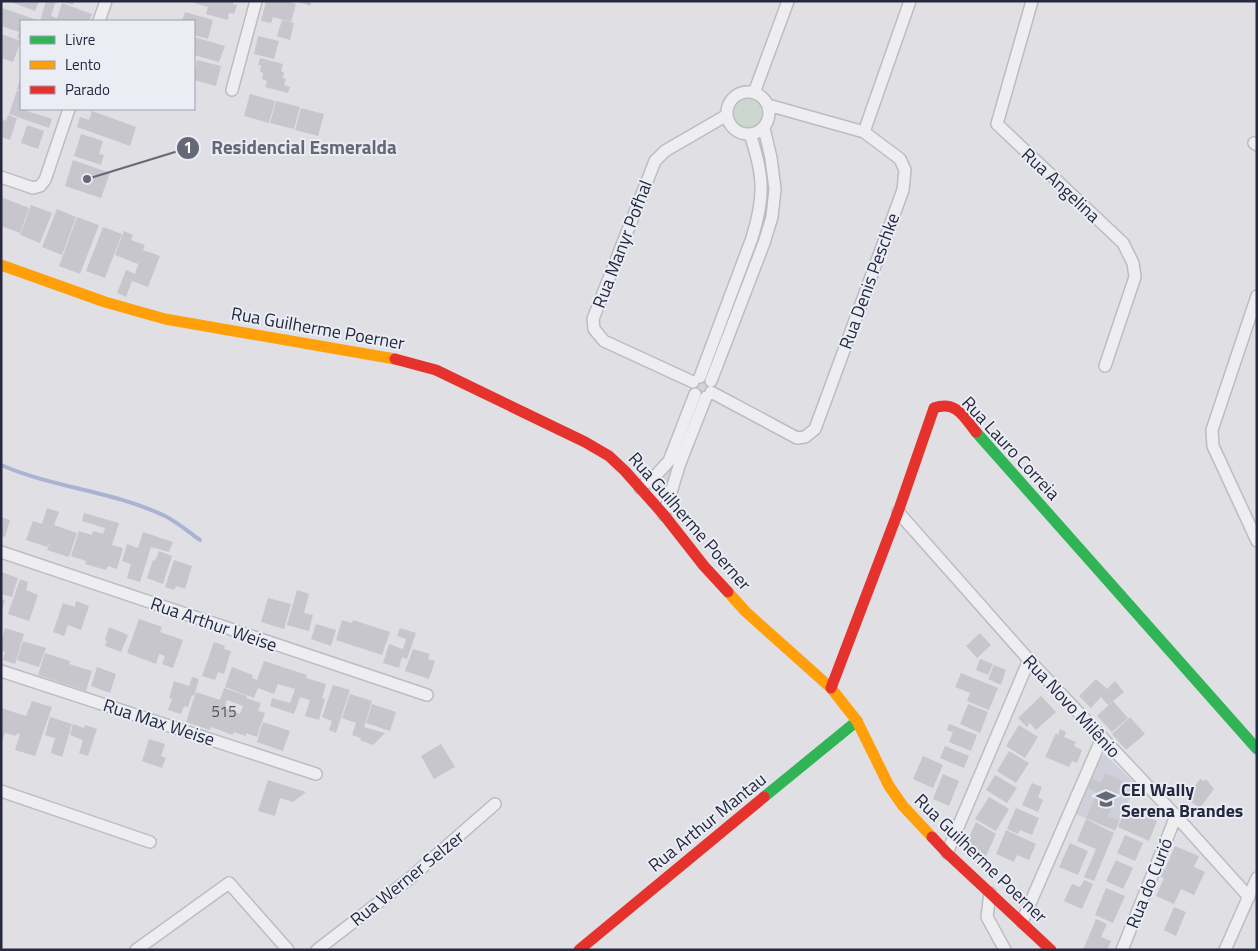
<svg xmlns="http://www.w3.org/2000/svg" width="1258" height="951" font-family="'Titillium Web',sans-serif">
	<rect width="100%" height="100%" fill="#dfdfe4"/>
	<path fill="#cfd0da" d="M1105,755L1136,784L1115,831L1076,814L1098,762L1101,756Z"/>
	<path fill="#ccd8cf" d="M731 113a17 17 0 1 1 34 0a17 17 0 1 1-34 0Z
		M760,143H763L769,185L765,228L709,374H707L760,227L758,144Z
		M695 387a7 7 0 1 1 14 0a7 7 0 1 1-14 0Z
		M697,404L698,405L670,483L662,493L657,494L652,488C656,479 668,474 673,464C683,446 689,424 697,404Z"/>
	<g fill="none" stroke-linecap="round" stroke-linejoin="round">
		<path stroke="#aab4d2" stroke-width="4" d="M1,465C54,488 113,491 165,516C177,522 189,532 200,540"/>
	</g>
	<path fill="#c6c6cc" fill-rule="evenodd" d="M8,1H39L35,11Z
		M46,1H56L51,16L57,18L62,3L92,14L89,21H40Z
		M62,1H74L73,5Z
		M194,1H233V4L237,5L234,14L229,13L228,20L206,14L208,7L194,3Z
		M266,1H287L296,4L291,22L273,17L271,23L261,21Z
		M296,1H312L310,6Z
		M2,8L40,21H21V39L17,38L19,32L1,26Z
		M185,12L213,20L208,39L194,35V21H182Z
		M282,20L294,23L290,40L277,36Z
		M1,34L21,41L13,62L1,58Z
		M258,36L279,41L274,59L254,54Z
		M194,37L225,46L219,62L194,55Z
		M260,58L283,64L281,71L284,72L283,78L286,79L284,85L290,87L288,93L265,87L267,81L262,79L263,73L260,72L261,65H258Z
		M197,60L221,66L216,86L194,80Z
		M21,77V91L17,89Z
		M17,90L21,92V109L52,119L49,128L9,114Z
		M250,94L275,101L269,123L244,116Z
		M276,101L300,107L294,129L270,123Z
		M301,108L324,114L318,136L295,130Z
		M92,111L136,127L130,146L77,127L80,117L89,120Z
		M8,115L17,118L10,140L1,137V119L6,121Z
		M27,125L44,131L38,149L21,143Z
		M81,134L103,141L99,154L104,155L101,165L74,156Z
		M73,160L110,173L101,198L65,186Z
		M1,197L29,208L20,233L1,226Z
		M31,205L52,213L40,243L20,235Z
		M57,209L76,217L62,255L42,247Z
		M77,217L99,225L80,274L59,266Z
		M103,227L122,234L105,278L86,271Z
		M124,231L133,235L131,240L145,245L143,250L160,256L148,287L132,281L126,297L117,293L126,270L135,274L141,256L138,264L115,255Z
		M47,508L59,512L54,525L77,533L69,557L47,550L50,542L47,547L26,540L33,521L42,524Z
		M84,513L119,523L112,545L123,548L117,569L108,566L106,570L85,564L86,561L71,556L79,531L92,535L93,531L103,534L105,528L82,521Z
		M1,517L10,520L5,537L1,536Z
		M143,532L173,542L169,552L151,547L140,582L127,578L131,564L122,561L127,544L138,548Z
		M159,551L172,556L163,584L147,578L153,560L155,561Z
		M174,560L192,566L185,589L176,586L174,590L165,587Z
		M1,572L18,578L12,597L1,594Z
		M20,579L28,582L26,590L38,595L29,621L8,614Z
		M297,590L309,594L304,613L313,615L309,631L287,625Z
		M268,598L291,604L284,629L261,622Z
		M1,599L5,600L2,611H1Z
		M76,601L89,606L81,630L68,625L64,636L53,632L63,603L75,607Z
		M139,619L162,627L160,632L183,640L173,668L162,664L165,656L159,654L156,664L127,653Z
		M342,620L352,623L353,620L390,632L382,655L336,640Z
		M316,624L336,630L331,646L311,639Z
		M109,627L128,635L121,652L105,646L107,641L105,640Z
		M5,628L24,634L15,664L3,660L5,652L1,651V641Z
		M400,628L416,633L407,659L402,657L399,668L383,663L389,644L403,649L406,639L397,636Z
		M980,633L991,645L977,658L966,646Z
		M23,641L46,648L39,667L17,660Z
		M214,642L225,646L224,649L231,651L224,674L218,672L215,680L202,676Z
		M413,649L430,654L428,659L435,661L429,679L405,671Z
		M45,653L70,661L69,664L92,671L86,691L38,675Z
		M980,659L993,664L988,675L976,670Z
		M264,661L307,675L306,678L326,684L322,698L325,699L319,720L305,716L310,700L300,697L294,714L270,706L272,698L290,703L295,689L278,684L282,673L274,694L258,688L254,698L225,687L232,667L253,675L252,678L257,680Z
		M994,665L1006,670L1001,685L988,679Z
		M97,667L116,674L110,693L91,686Z
		M961,673L998,688L989,710L967,701L970,693L955,687Z
		M192,677L199,679L194,696L192,695L188,707L184,706L181,714L168,710L172,699L169,698L174,681L189,686Z
		M1096,679L1107,689L1115,681L1124,692L1108,705L1101,697L1091,708L1079,696Z
		M333,685L350,690L336,733L329,730L332,721L322,717Z
		M224,688L247,696L246,698L261,703L258,711L265,713L257,737L246,733V736L234,732L233,735L211,727L210,730L186,722L196,692L220,700ZM227,700L243,706L240,714L224,708Z
		M350,694L372,701L364,727L385,733L373,745L360,740L361,738L352,735L356,723L342,718Z
		M1041,696L1056,712L1036,730L1030,723L1027,727L1018,718Z
		M32,701L52,707L35,756L15,750L20,734L17,733L16,736L5,733L1,743V708L26,716Z
		M1113,701L1128,718L1112,732L1097,716Z
		M372,704L396,712L390,731L366,723Z
		M968,704L988,712L980,733L960,724Z
		M50,717L72,724L62,757L51,753L55,738L45,735Z
		M1130,717L1145,734L1126,750L1112,734Z
		M263,722L290,731L283,751L257,742Z
		M73,724L84,728L85,725L97,729L88,756L79,753L83,740L70,735Z
		M949,724L977,735L971,751L949,742L953,732L947,730Z
		M1019,725L1038,737L1025,758L1006,746Z
		M1060,729L1066,732L1064,737L1076,742L1074,746L1082,750L1077,763L1072,761L1069,767L1045,757L1056,733L1058,735Z
		M149,739L165,744L161,756L166,758L162,768L142,761Z
		M441,744L455,767L434,779L421,756Z
		M945,746L969,756L964,768L940,758Z
		M1009,751L1029,763L1016,783L997,771Z
		M923,756L943,765L933,788L913,779Z
		M1105,773L1123,781L1108,816L1119,821L1115,830L1086,818L1097,792L1088,788L1092,779L1101,783Z
		M943,774L959,781L949,806L933,799Z
		M995,775L1017,788L1007,803L986,790Z
		M1200,779L1204,781L1206,779L1214,789L1200,808L1186,798Z
		M268,780L306,792L293,802L280,798L275,816L258,811Z
		M1032,783L1042,787L1038,797L1043,800L1038,812L1022,805Z
		M989,797L1009,809L996,831L975,819Z
		M1016,808L1039,818L1032,835L1020,830L1018,834L1007,829Z
		M1126,808L1157,821L1149,841L1118,827Z
		M1086,819L1114,833L1094,881L1084,877L1096,849L1077,841Z
		M976,822L996,834L981,867L963,851Z
		M1006,830L1036,844L1029,860L1017,855L1014,862L996,854Z
		M1125,835L1143,843L1135,861L1117,853Z
		M1070,843L1088,851L1078,875L1059,867Z
		M1175,846L1199,856L1194,867L1205,872L1194,895L1181,889L1174,904L1156,896L1164,878L1158,876L1161,868L1172,872L1165,869Z
		M1116,860L1133,868L1123,889L1106,881Z
		M1084,880L1093,884L1082,909L1064,901L1072,884L1080,887Z
		M1106,888L1125,896L1113,923L1095,915Z
		M1174,907L1186,912L1176,936L1164,930Z
		M1096,919L1107,924L1101,937L1111,941L1107,950H1083Z"/>
	<g fill="none" stroke-linecap="round" stroke-linejoin="round">
		<defs>
			<path id="street" d="M1032,1L997,124L1123,243L1133,263L1135,277L1105,366
				M99,21L106,1
				M232,90L256,1
				M727 113a21 21 0 1 1 42 0a21 21 0 1 1-42 0Z
				M754,93L788,1
				M864,132L910,1
				M1254,143L1257,145
				M1,177L33,188L40,186L45,180L69,109
				M1257,296L1212,430L1213,446L1257,541
				M700,377L752,238C765,196 764,176 750,134
				M711,381L764,243L772,217L775,189L771,158L764,128
				M693,382L604,341L594,329L593,319L655,161L665,151L727,115
				M711,392L797,438L805,437L815,429L903,190L905,170L900,159L864,132L768,105
				M640,488L657,474L669,461L695,394
				M898,512L1029,660L1176,816L1249,897
				M664,515L680,463L706,397
				M1,552L427,695
				M1,671L316,774
				M1,791L150,842
				M947,853L1029,660
				M990,893L987,917L1005,950
				M1022,922L1102,738
				M136,950L229,883L288,950
				M317,950L409,879L495,804
				M1122,950L1176,816
				M1225,950L1257,878"/>
		</defs>
		<use href="#street" stroke="#bcbcc2" stroke-width="14"/>
		<use href="#street" stroke="#eeeef1" stroke-width="11"/>
		<path stroke="#30b455" stroke-width="11" d="M976,432L1257,749
			M764,797L857,721"/>
		<path stroke="#ff9f0a" stroke-width="11" d="M1,265L105,302L165,319L395,359
			M728,592L746,612L831,688L857,721L889,786L903,806L932,837"/>
		<path stroke="#e5322d" stroke-width="11" d="M395,359L436,370L585,442L609,456L625,471L664,515L704,566L728,592
			M831,688L898,512L934,408C956,400 964,417 976,432
			M932,837L947,853L1051,950
			M579,950L764,797"/>
	</g>
	<defs>
		<symbol id="school-bare" viewBox="-9 -9 18 18"><path d="M0-5L7-2L0 1L-7-2ZM-4 1L0 2.5L4 1V4Q0 6-4 4Z" fill="#666878" stroke="#ebedf5" stroke-width="2.5" paint-order="stroke"/></symbol>
	</defs>
	<g fill-rule="evenodd">
		<use href="#school-bare" x="1092" y="785" width="28" height="28"/>
	</g>
	<g text-anchor="middle" dominant-baseline="central" stroke-width="4" stroke-linejoin="round" paint-order="stroke">
		<g font-size="15" fill="#4f5163">
			<text x="224" y="711">515</text>
		</g>
		<g font-size="18" fill="#25283e" stroke="#ebedf5">
			<text transform="translate(1061 185) rotate(43)">Rua Angelina</text>
			<text transform="translate(622 244) rotate(-69)">Rua Manyr Pofhal</text>
			<text transform="translate(869 281) rotate(-70)">Rua Denis Peschke</text>
			<text transform="translate(318 328) rotate(10)">Rua Guilherme Poerner</text>
			<text transform="translate(1011 448) rotate(47)">Rua Lauro Correia</text>
			<text transform="translate(690 521) rotate(49)">Rua Guilherme Poerner</text>
			<text transform="translate(214 624) rotate(19)">Rua Arthur Weise</text>
			<text transform="translate(1072 706) rotate(47)">Rua Novo Milênio</text>
			<text transform="translate(159 722) rotate(18)">Rua Max Weise</text>
			<text transform="translate(707 822) rotate(-39)">Rua Arthur Mantau</text>
			<text transform="translate(981 858) rotate(44)">Rua Guilherme Poerner</text>
			<text transform="translate(407 878) rotate(-39)">Rua Werner Selzer</text>
			<text transform="translate(1149 883) rotate(-68)">Rua do Curió</text>
		</g>
		<g font-size="18" font-weight="bold" fill="#25283e" stroke="#ebedf5" text-anchor="start">
			<text x="1121" y="789">CEI Wally<tspan x="1121" dy="21">Serena Brandes</tspan></text>
		</g>
	</g>
	<path fill="none" stroke="#666878" stroke-width="2" d="M87 179L188 148"/>
	<g fill="#666878" stroke="#ebedf5" stroke-width="2">
		<circle cx="87" cy="179" r="5"/>
		<circle cx="188" cy="148" r="12"/>
	</g>
	<g font-size="15" text-anchor="middle" font-weight="bold" fill="#fff">
		<text x="188" y="153">1</text>
	</g>
	<g font-size="19" text-anchor="middle" font-weight="bold" fill="#666878" stroke="#ebedf5" stroke-width="4" stroke-linejoin="round" paint-order="stroke">
		<text x="304" y="154">Residencial Esmeralda</text>
	</g>
	<rect width="1258" height="951" fill="none" stroke="#25283e" stroke-width="5"/>
	<rect x="20" y="20" width="175" height="90" fill="#ebedf5" stroke="#9c9eac"/>
	<rect x="30" y="36" width="25" height="8" fill="#30b455" stroke="#9c9eac"/>
	<text x="65" y="45" font-size="15" fill="#25283e">Livre</text>
	<rect x="30" y="61" width="25" height="8" fill="#ff9f0a" stroke="#9c9eac"/>
	<text x="65" y="70" font-size="15" fill="#25283e">Lento</text>
	<rect x="30" y="86" width="25" height="8" fill="#e5322d" stroke="#9c9eac"/>
	<text x="65" y="95" font-size="15" fill="#25283e">Parado</text>
</svg>
